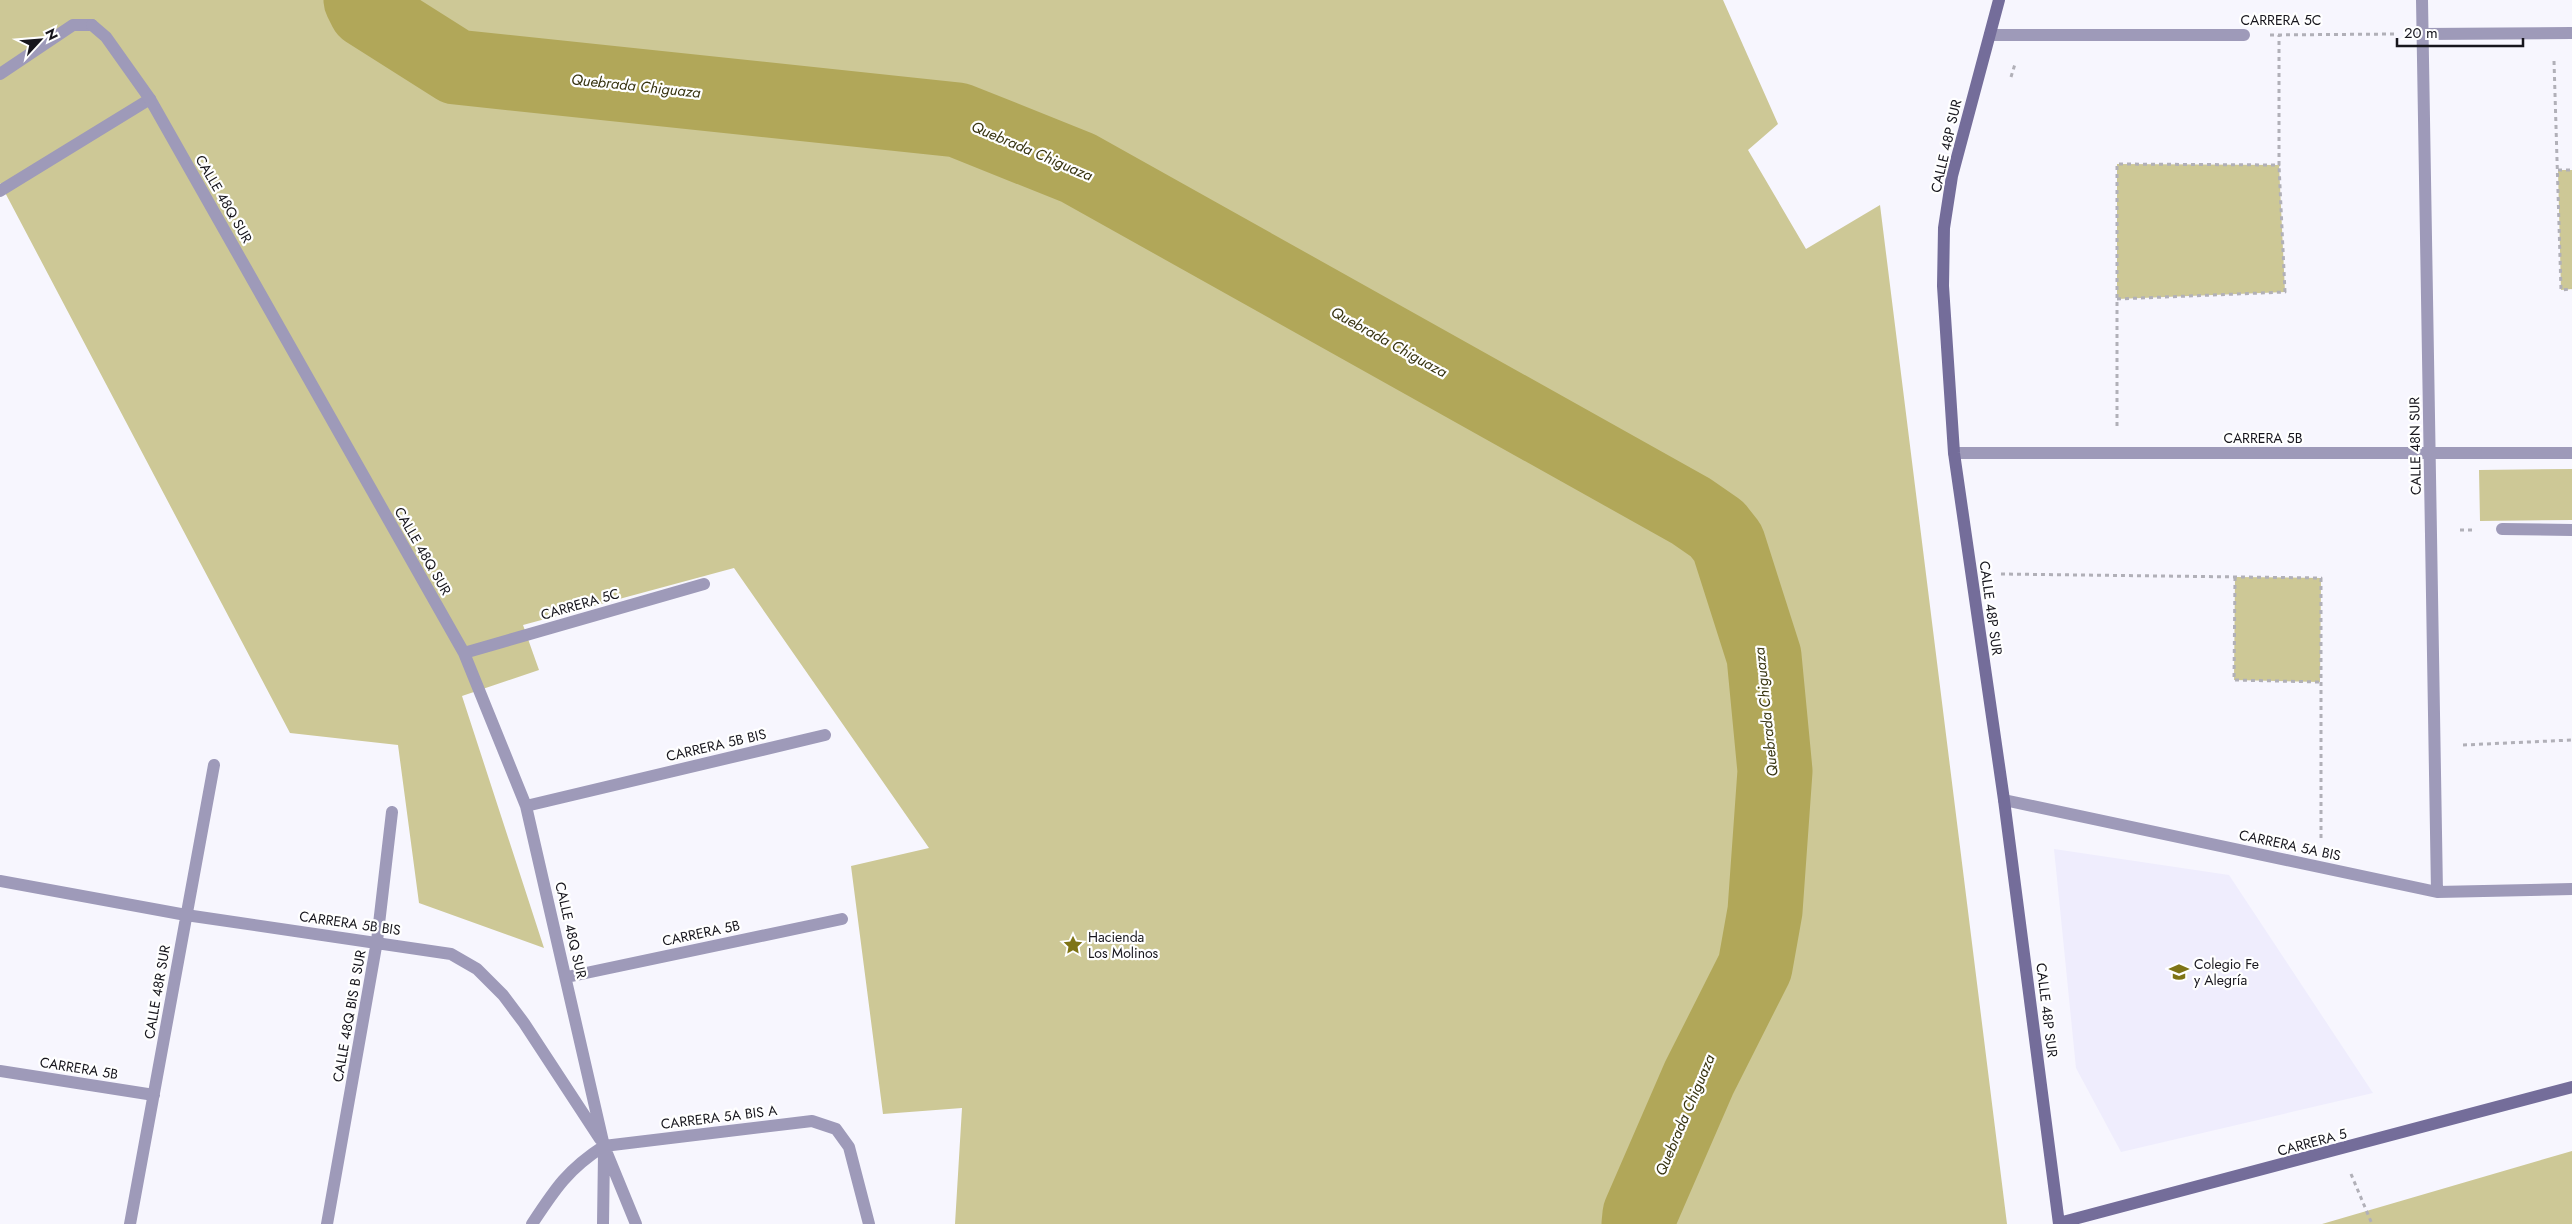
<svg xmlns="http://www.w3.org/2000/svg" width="2572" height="1224" font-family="Jost,sans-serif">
	<rect width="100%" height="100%" fill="#f7f6fe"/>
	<path fill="#efedfd" d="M2054,849L2229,875L2373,1093L2121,1152L2076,1068Z"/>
	<path fill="#cdc896" d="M0,0H1723L1778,124L1748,150L1806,249L1880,205L2007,1224H955L962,1108L883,1114L851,866L929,848L734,568L523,625L539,670L462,696L544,948L419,903L398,745L290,733L0,183Z
		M2117,164L2279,165L2285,292L2117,299Z
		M2558,170H2572V289L2561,290Z
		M2572,469V520L2480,521L2479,470Z
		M2235,577L2321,578L2320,682L2234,680Z
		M2572,1151V1224H2322Z"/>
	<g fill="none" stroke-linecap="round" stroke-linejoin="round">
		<path stroke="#b1a759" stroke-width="75" d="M361,0L366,10L456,67L958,120L1078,168L1691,511L1717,529L1728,543L1764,656L1775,771L1765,911L1755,967L1699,1078L1640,1214L1639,1224"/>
		<path stroke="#b1b0b8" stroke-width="3" stroke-dasharray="4 4" stroke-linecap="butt" d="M2270,35L2394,34
			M2554,61L2561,290L2572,289
			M2011,77L2015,64
			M2558,170H2572
			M2117,299L2285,292L2279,165
			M2117,426V164L2279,165V35
			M2460,530H2474
			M2001,574L2321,578V839
			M2235,577L2234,680L2320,682
			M2463,745L2572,740
			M2351,1174L2372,1224"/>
		<path stroke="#9e9ab9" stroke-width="12" d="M0,74L73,25H92
			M0,191L150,99"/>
		<path stroke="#9e9ab9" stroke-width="12" d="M2422,0L2437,892
			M92,25L106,37L150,99L464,653L526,806L604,1146L636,1224
			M2422,34L2572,33
			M1990,35H2244
			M1954,453H2572
			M2502,529L2572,530
			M464,653L704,584
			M2004,800L2437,892L2572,889
			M526,806L825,735
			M0,881L186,915L451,954L477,969L503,995L524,1023L600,1139
			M567,977L842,919
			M0,1071L154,1095
			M130,1224L214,765
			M327,1224L377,941L392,812
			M532,1224C555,1189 568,1169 604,1146L812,1121L836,1129L849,1147L869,1224
			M603,1224L604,1153"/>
		<path stroke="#746d9a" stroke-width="12" d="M1999,0L1952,176L1944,228L1943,286L1954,453L2004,800L2059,1224
			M2059,1223L2572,1087"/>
	</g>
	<defs>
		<symbol id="sight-bare" viewBox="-9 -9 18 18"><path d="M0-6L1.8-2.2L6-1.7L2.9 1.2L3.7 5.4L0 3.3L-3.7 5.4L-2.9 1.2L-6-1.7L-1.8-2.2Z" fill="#7e7416" stroke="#fff" stroke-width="2.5" paint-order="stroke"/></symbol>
		<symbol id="school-bare" viewBox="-9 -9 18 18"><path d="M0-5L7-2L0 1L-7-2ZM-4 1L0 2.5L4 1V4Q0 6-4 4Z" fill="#7e7416" stroke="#fff" stroke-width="2.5" paint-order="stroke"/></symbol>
	</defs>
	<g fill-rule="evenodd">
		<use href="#sight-bare" x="1059" y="931" width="28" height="28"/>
		<use href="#school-bare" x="2165" y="958" width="28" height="28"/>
	</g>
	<g text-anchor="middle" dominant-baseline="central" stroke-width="4.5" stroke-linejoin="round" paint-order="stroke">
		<g font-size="14" fill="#17161d" stroke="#fff">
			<text x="2281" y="20">CARRERA 5C</text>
			<text transform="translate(1946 146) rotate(-77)">CALLE 48P SUR</text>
			<text transform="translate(224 199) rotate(60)">CALLE 48Q SUR</text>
			<text x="2263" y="438">CARRERA 5B</text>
			<text transform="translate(2415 446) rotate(-91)">CALLE 48N SUR</text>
			<text transform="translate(423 551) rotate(60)">CALLE 48Q SUR</text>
			<text transform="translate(580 604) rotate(-16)">CARRERA 5C</text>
			<text transform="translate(1991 608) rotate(82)">CALLE 48P SUR</text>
			<text transform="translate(716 745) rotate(-13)">CARRERA 5B BIS</text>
			<text transform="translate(2290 845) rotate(12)">CARRERA 5A BIS</text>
			<text transform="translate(350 923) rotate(8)">CARRERA 5B BIS</text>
			<text transform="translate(571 930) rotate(77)">CALLE 48Q SUR</text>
			<text transform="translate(701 933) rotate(-12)">CARRERA 5B</text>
			<text transform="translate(157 992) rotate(-80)">CALLE 48R SUR</text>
			<text transform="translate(2047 1010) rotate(83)">CALLE 48P SUR</text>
			<text transform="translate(349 1016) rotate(-80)">CALLE 48Q BIS B SUR</text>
			<text transform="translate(79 1068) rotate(9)">CARRERA 5B</text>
			<text transform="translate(719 1117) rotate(-7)">CARRERA 5A BIS A</text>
			<text transform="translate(2312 1142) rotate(-15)">CARRERA 5</text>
		</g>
		<g font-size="14" fill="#17161d" stroke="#fff" text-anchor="start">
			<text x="1088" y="937">Hacienda<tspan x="1088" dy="16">Los Molinos</tspan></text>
			<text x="2194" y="964">Colegio Fe<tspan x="2194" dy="16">y Alegría</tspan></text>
		</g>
		<g font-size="15" font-style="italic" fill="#373310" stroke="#fff">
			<text transform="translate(636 86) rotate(6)">Quebrada Chiguaza</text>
			<text transform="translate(1032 151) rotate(23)">Quebrada Chiguaza</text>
			<text transform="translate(1389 342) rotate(29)">Quebrada Chiguaza</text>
			<text transform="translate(1766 712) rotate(-96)">Quebrada Chiguaza</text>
			<text transform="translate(1685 1115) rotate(-67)">Quebrada Chiguaza</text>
		</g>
	</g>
	<g transform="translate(40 40) rotate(64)" stroke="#ffffff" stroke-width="4" paint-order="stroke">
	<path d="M0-4L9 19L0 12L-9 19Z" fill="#17161d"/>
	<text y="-8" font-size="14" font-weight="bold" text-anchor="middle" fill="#17161d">N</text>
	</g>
	<path d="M2397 38v8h126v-8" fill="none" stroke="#17161d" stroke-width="2.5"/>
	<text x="2404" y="38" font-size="15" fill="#17161d" stroke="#ffffff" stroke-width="4" paint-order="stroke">20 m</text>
</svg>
